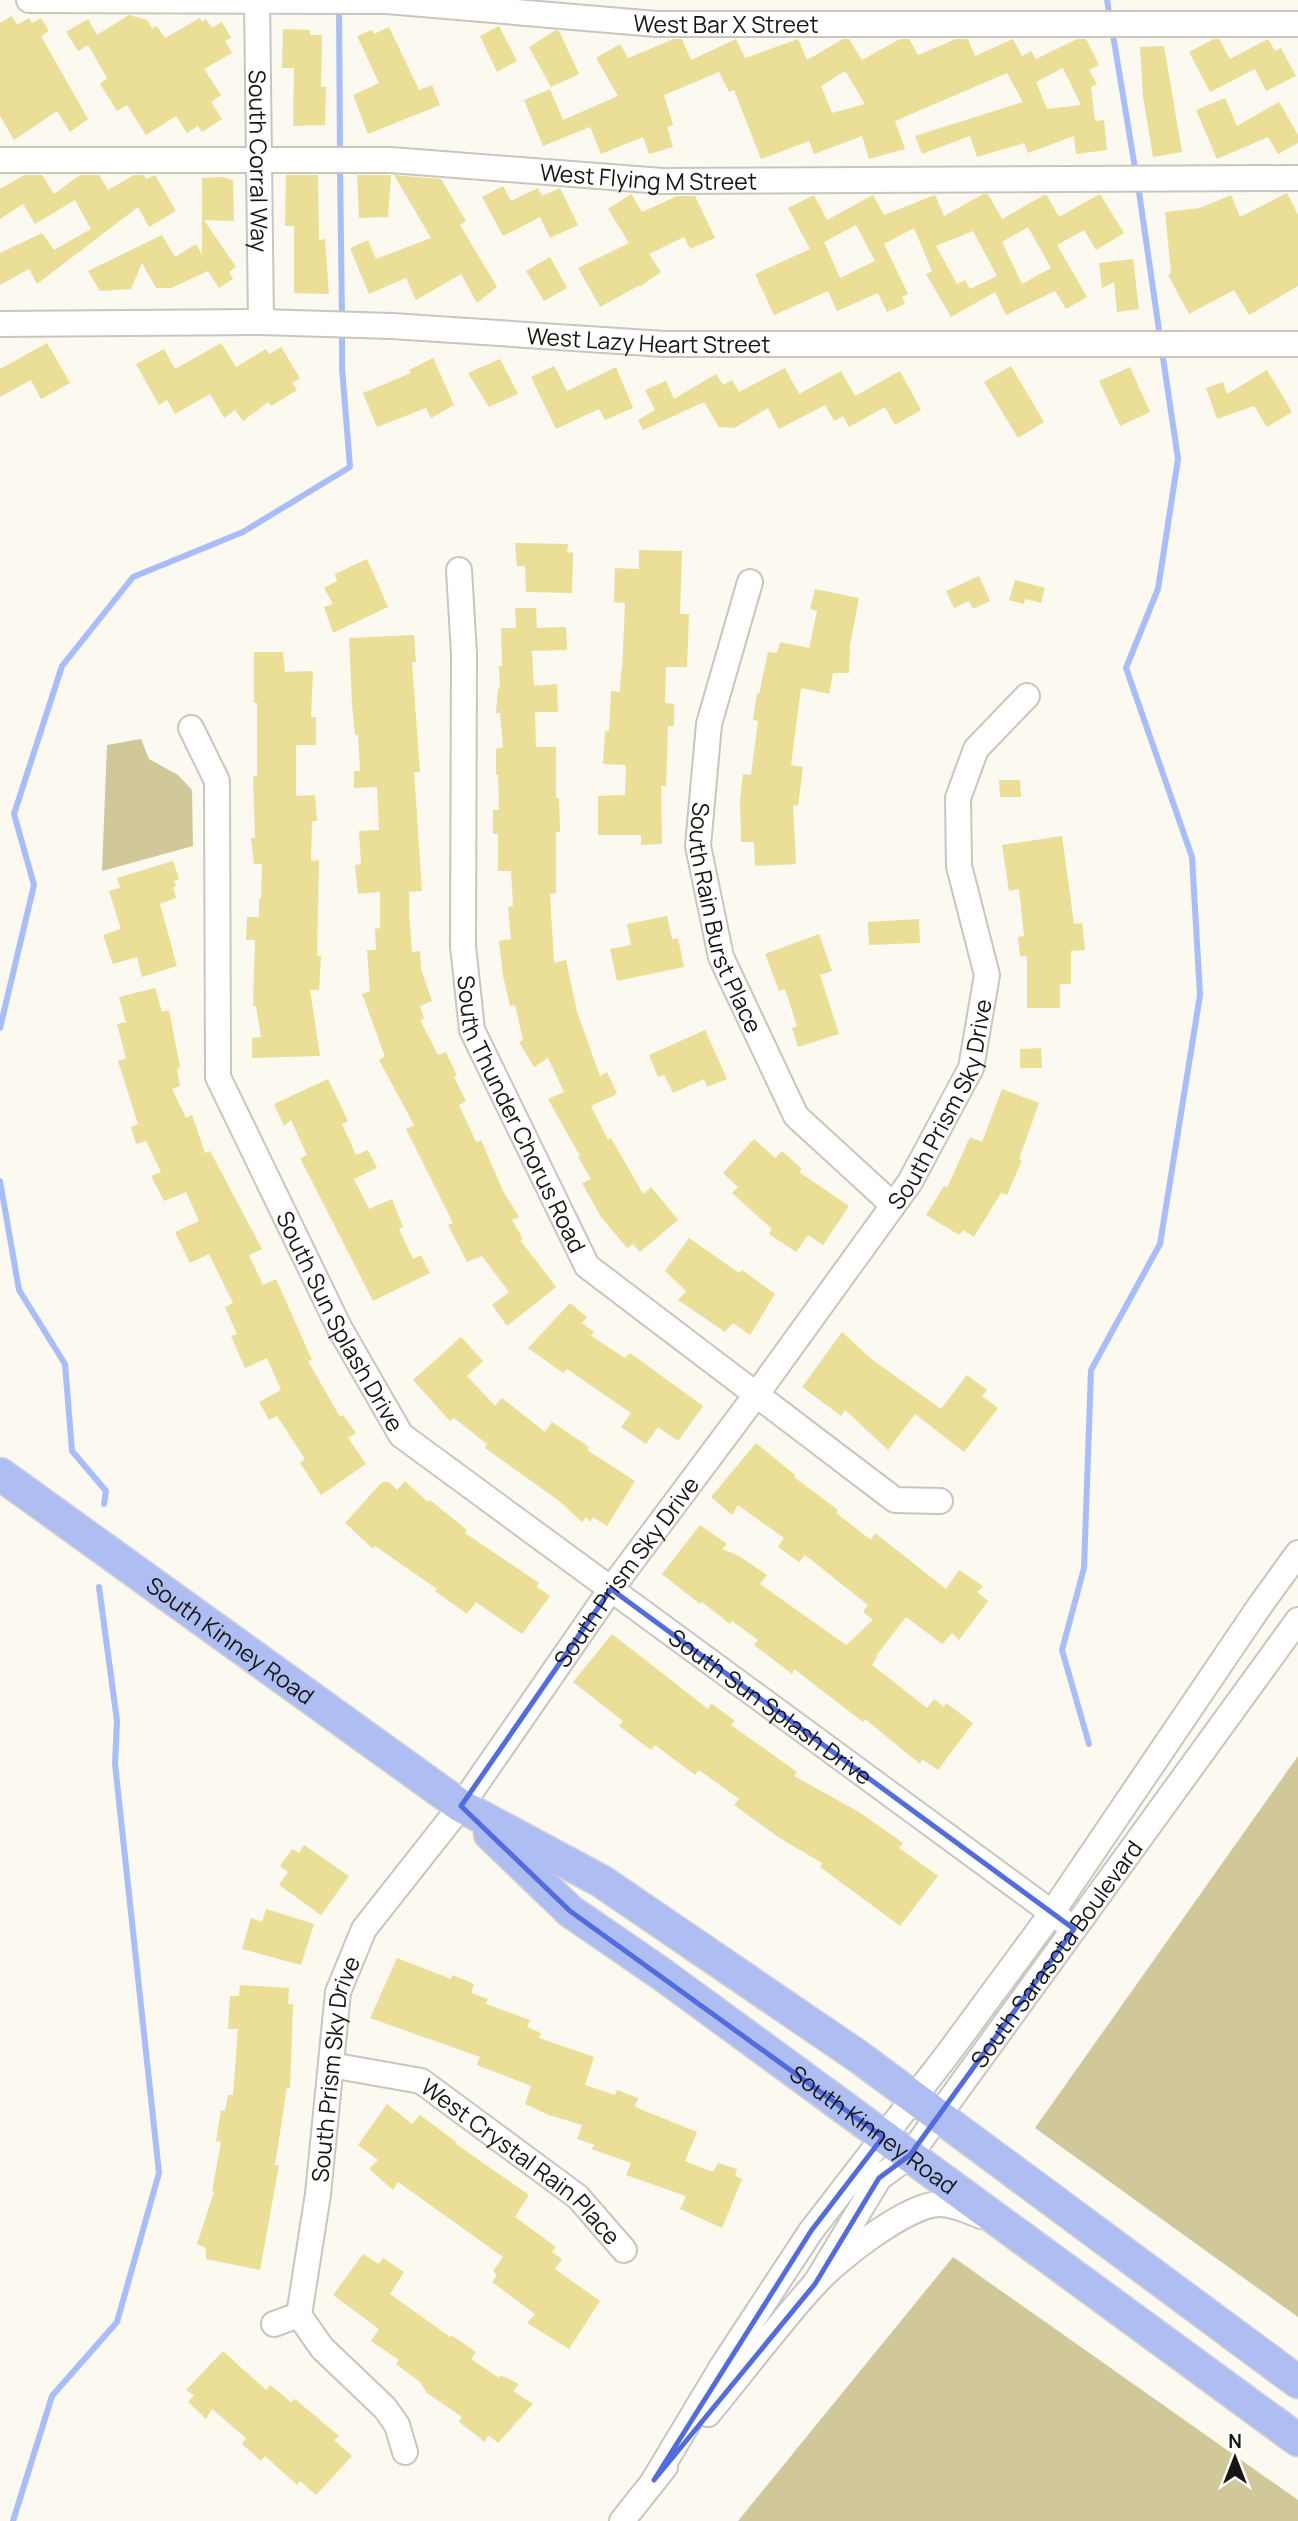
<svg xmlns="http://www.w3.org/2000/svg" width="1298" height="2521" font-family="Manrope,sans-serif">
	<rect width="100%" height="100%" fill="#fbf9f0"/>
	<path fill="#d0c899" d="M141,739L149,759L178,775L192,790L193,846L102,871L107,745Z
		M1298,1756V2317L1035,2128Z
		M953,2257L1298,2500V2521H738Z"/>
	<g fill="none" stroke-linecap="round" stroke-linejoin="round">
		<path stroke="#a8bdfb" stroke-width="6" d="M1107,0L1110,19
			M339,5L340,156
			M1112,29L1136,174
			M340,166L342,320
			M1138,185L1160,337
			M0,1028L34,885L14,814L62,666L133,577L243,532L350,467L342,368V331
			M0,1181L19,1290L65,1364L72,1451L106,1491L104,1504
			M1089,1744L1062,1650L1084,1568L1091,1370L1160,1244L1200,995L1192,857L1126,668L1158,589L1178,459L1162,351
			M13,2521L52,2396L117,2322L159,2173L115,1764L117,1721L99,1587"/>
	</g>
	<path fill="#ebde97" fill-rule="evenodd" d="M129,15L147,20L152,28L157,26L165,38L200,18L202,22L206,19L212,28L222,22L231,38L225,41L232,53L204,69L221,95L211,102L222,119L202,132L198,126L187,133L176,116L146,135L127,105L117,111L100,84L107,78L88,45L78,51L66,32L88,19L97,35Z
		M12,16L17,25L29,18L32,23L41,18L49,31L41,36L88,119L70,132L57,111L14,140L0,116V23Z
		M499,26L517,61L497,72L480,36Z
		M389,27L419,90L432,85L440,105L368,134L353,95L379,83L357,36L372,30L374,34Z
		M283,29L310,30V35H322L321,87H326L325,125L293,126L294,68H282Z
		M556,30L559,31L579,74L551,87L529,47Z
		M674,39H682L691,60L736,39L745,58L798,39L807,60L843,39H849L862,60L900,39H909L918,55L956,39H968L975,56L1013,39L1022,56L1031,51L1036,59L1077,39H1086L1099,65L1089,70L1097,84L1091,87L1095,121L1104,120L1107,150L1076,154L1074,136L1028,153L1024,143L977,157L970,136L922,154L915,136L1023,102L1007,73L895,121L905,149L869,159L862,136L814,154L809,141L761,159L734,90L729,92L719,72L664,95L673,125L667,127L673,147L649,154L643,137L601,154L590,127L543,146L524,100L550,89L563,120L618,96L596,58L620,44L628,58ZM1063,68L1081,105L1047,109L1036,82ZM845,71L865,104L832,113L821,86Z
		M1214,39H1219L1230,59L1268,39L1275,51L1281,48L1296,76L1266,91L1255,69L1210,92L1189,52Z
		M1164,46L1182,152L1153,157L1143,97L1140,47Z
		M1225,98L1237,126L1279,102L1298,135V143L1278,154L1268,137L1217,159L1196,110Z
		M24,175H42L54,194L80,175H99L108,190L134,175H144L146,179L155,175L176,211L149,227L138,207L37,284L29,269L0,285V253L42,233L54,250L91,229L75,200L35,224L23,204L0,219V189Z
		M286,175H318L319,240L325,239L329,294L294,293V226H285Z
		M357,175H391L388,217L359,218Z
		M394,175L441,179L466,221L460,225L497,287L477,303L461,274L416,300L406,278L369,294L350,248L368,240L376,259L431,238Z
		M223,177L233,180L234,221L204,220L236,267L229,272L233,279L219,288L208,271L171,288H156L142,263L131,289L100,291L88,271L162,235L175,257L196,244L202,255V178Z
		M503,186L511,201L538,188L542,196L560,188L578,225L550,238L540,217L503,236L482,197Z
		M1287,193L1298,215V286L1249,315L1234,290L1189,314L1168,275L1171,273L1165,212L1200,208L1231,195L1240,217Z
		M631,194L642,212L677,196H695L715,238L690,249L684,237L649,254L661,272L641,286L640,285L600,307L578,268L629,243L608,209Z
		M983,194H988L1002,219L1046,194L1059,217L1100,194L1124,233L1096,250L1084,230L1057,245L1087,297L1066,309L1055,291L1006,315L995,292L951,317L926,274L932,271L914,228L884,244L908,294L902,297L905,304L887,312L878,293L837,311L828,291L774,315L755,274L810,249L788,208L814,195L827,220L873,195L884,215L935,195L944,216ZM856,225L875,261L840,278L824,242ZM1028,227L1051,268L1022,284L1002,242ZM973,231L997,276L970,289L965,280L957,284L936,246Z
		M550,257L567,288L544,301L526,271Z
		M1133,259L1139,309L1117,312L1114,282L1102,288L1099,263Z
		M47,343L70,383L41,399L31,380L0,397V369Z
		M221,343L236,367L266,349L269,354L281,347L300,378L292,383L297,390L271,406L268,402L243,421L235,410L224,418L210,394L175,414L167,400L159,405L136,364L164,349L175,369Z
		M433,358L454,405L431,418L426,408L377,427L363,393L411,373L409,370Z
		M500,359L518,394L489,407L468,373Z
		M554,366L567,391L616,367L633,408L605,420L599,409L556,429L531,377Z
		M1011,366L1044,422L1018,438L984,382Z
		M1130,367L1150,412L1120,426L1099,381Z
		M785,368L799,394L841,371L855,396L900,371L921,410L895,425L885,407L849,427L843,416L834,421L825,405L779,429L768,408L734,428L719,427L704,402L643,430L638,420L655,410L645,390L666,381L674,399L716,374L723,385L732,380L739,392Z
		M1267,370L1292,412L1267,427L1254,406L1217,419L1206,388L1223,382L1227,394Z
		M515,543L568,544L567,553L573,552L572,593L526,592L525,566H517Z
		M639,550L682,551L680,614H689L687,667H666L665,703L674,704V726H668L666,786H661L662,844L641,845V835H598V796L625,795L626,765L603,764L605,731H609L611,691L620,692L621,671H622L625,603L614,602L615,568L639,569Z
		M367,559L388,607L333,633L324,607L333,604L324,588L337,581L335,574Z
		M979,576L990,601L973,609L969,601L954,608L946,591Z
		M1015,580L1045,588L1041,603L1025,599L1024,604L1009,600Z
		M815,589L859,598L850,645L849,673H833L829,694L801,688L791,765L803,767L798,806L793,805L796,864L755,866L754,842H741L740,801L743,774L751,775L758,721L753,720L757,693L759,694L768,652L777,653L780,642L809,648L817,611L810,609Z
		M515,608H536L537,628L566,627L567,650L532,651L534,686L557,684L558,712H535L536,747H556V798H559L560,832H556V893L550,894L554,963L566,960L577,1012L600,1076L607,1072L617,1094L591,1106L608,1140L611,1138L643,1194L651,1187L678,1220L640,1252L633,1244L627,1248L601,1217L582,1183L591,1179L578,1157L580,1156L548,1099L564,1092L548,1058L534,1067L519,1042L523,1040L515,1005L510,1006L503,976L499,941L511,939L508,907L513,906L511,871H498V834H493V810H499L498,775H496V749L503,747L500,713H496L498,689L500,688L499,666H502L501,628H516Z
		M414,635L416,662H412L420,772H414L422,891L409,892V914L412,952L420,951L421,969L432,1001L420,1006L424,1019L420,1020L438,1055L446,1052L457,1076L454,1077L466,1101L459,1105L476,1142L481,1140L503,1191L519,1217L512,1220L523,1239L520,1240L556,1287L507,1326L492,1305L509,1292L482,1256L467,1262L448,1225L453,1223L406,1129L414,1125L379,1060L384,1057V1054L362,994L370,991L367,950H376L375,929L380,928V892L358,894L355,865L361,864L359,831L379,830L377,787L354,788V771H360L358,735H355L352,704L349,638Z
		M254,652H283L285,672L313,671L311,717H316V745H296V796L315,795L317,821H312L311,861L319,860L317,956H321L319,990H310L320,1056L252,1058V1038L261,1037L256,1006H253L255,940H246L247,917H259V899H261L262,864H254L251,838H255L253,776H257V703H254Z
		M999,780H1020L1021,797H1000Z
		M1062,836L1074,924L1082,923L1085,950L1071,951V984H1060V1008H1027V956H1020L1018,937L1024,936L1019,889L1009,891L1002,845Z
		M173,861L179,879L174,881L176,886L173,887L176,898L160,904L177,966L142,977L137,957L113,964L103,935L121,929L109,891L120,888L117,878Z
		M667,916L672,939L678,938L684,967L617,981L610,949L631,945L627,924Z
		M919,919L920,943L869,945L868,922Z
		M819,934L832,971L820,975L839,1034L798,1047L792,1028L797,1026L785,989L779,991L765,954Z
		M155,988L162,1012L169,1010L180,1067L177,1070L180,1086L172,1089L186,1118L192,1115L205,1153L210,1151L262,1249L249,1255L263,1285L276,1279L312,1360L308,1361L340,1417L343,1415L356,1433L348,1438L366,1464L321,1495L300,1463L305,1459L277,1416L269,1420L259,1402L281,1390L267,1358L245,1368L231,1336L237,1334L225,1307L233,1303L209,1254L190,1263L175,1232L199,1221L186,1192L164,1201L151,1176L161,1172L146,1141L136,1144L131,1127L138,1124L118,1061L126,1058L117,1024L126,1022L119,997Z
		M705,1030L727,1079L707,1087L704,1079L673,1093L664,1075L658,1077L649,1055Z
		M1041,1048L1042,1068H1020V1049Z
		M328,1079L348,1121L342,1124L356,1155L368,1150L377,1168L354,1179L369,1209L392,1199L403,1227L399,1229L413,1259L421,1255L430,1273L373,1301L300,1158L307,1155L291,1120L284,1126L274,1104Z
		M1002,1089L1039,1103L1019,1159L1022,1160L1007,1195L1001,1193L974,1237L963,1230L959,1235L926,1215L944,1186L947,1188L970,1137L982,1142Z
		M754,1139L775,1158L782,1151L802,1169L799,1172L849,1206L823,1245L808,1235L796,1252L769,1234L772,1229L732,1193L738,1187L723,1173Z
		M689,1238L739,1273L742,1270L775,1294L750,1335L733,1323L725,1332L678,1300L686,1291L665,1271Z
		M570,1303L587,1317L582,1323L594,1332L591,1336L625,1358L630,1353L703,1406L678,1441L658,1427L646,1444L621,1427L631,1413L567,1369L563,1373L528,1348Z
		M842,1332L870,1358L941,1409L967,1375L987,1390L982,1396L998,1408L964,1452L915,1414L888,1450L845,1410L841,1416L802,1387Z
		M461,1337L483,1361L467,1376L495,1406L502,1398L545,1432L552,1422L589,1447L587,1450L635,1481L607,1526L593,1517L590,1522L586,1517L582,1522L558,1500L485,1448L487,1444L454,1418L450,1421L413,1380Z
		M756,1443L795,1475L794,1477L838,1510L836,1513L871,1540L875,1533L946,1589L959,1570L983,1586L977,1592L988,1601L959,1640L952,1633L942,1644L906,1617L876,1656L877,1657L872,1665L927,1708L934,1699L944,1707L946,1703L973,1723L938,1770L922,1759L920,1764L865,1719L863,1722L794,1669L792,1674L754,1645L758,1640L732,1621L730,1624L702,1602L700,1604L662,1574L700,1525L727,1544L722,1549L739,1556L767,1575L760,1584L846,1645L873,1620L863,1612L868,1605L805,1555L799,1562L778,1547L784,1538L738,1505L732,1515L711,1497Z
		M405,1481L428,1502L430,1500L467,1530L465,1533L539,1583L537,1587L550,1596L522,1634L476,1602L467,1614L435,1591L437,1589L375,1546L373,1549L345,1523L382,1482H389L397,1490Z
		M612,1634L708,1709L711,1703L735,1721L731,1725L797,1772L794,1776L859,1812L903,1843L899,1848L938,1876L900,1926L820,1867L822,1863L778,1837L734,1805L739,1799L699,1770L695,1775L655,1745L651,1750L619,1726L623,1721L573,1682Z
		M304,1845L349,1876L321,1915L279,1885L288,1872L280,1866L292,1849L299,1853Z
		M266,1909L314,1924L301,1965L242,1949L251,1918L262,1922Z
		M397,1958L451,1979L452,1975L474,1984L471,1993L488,1999L486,2004L530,2020L527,2027L541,2033L539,2038L594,2057L585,2085L615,2095L617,2090L638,2098L635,2106L640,2109L697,2132L685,2161L713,2172L718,2163L737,2169L735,2176L742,2179L722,2228L680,2209L686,2196L626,2175L631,2163L591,2149L595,2145L577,2139L582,2125L549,2115L525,2104L531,2086L477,2065L480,2057L370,2018Z
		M240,1985L289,1988L288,2004H293L290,2088L287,2087L275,2165H279L260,2270L206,2259V2248L197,2244L214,2192L212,2191L221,2142L216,2141L221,2110L225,2111L228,2095H233L238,2029H228L230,1996H239Z
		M387,2104L412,2124L420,2115L456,2142V2144L529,2195L515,2217L556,2247L552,2252L562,2259L555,2269L600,2301L569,2349L527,2323L535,2314L492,2282L497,2275L493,2271L503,2257L398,2182L393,2190L369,2169L378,2160L358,2145Z
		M363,2254L379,2264L383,2258L404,2272L390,2294L450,2337L451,2335L476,2352L471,2359L499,2378L500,2375L519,2384L513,2391L533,2404L498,2443L488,2435L485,2442L459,2422L462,2417L427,2393L420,2382L396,2364L399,2360L371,2341L379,2329L333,2295Z
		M223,2351L266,2390L270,2385L291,2402L295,2399L339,2436L334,2440L352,2456L316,2495L300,2481L297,2485L265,2456L261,2461L242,2444L246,2438L212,2409L206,2419L188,2402L194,2395L186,2390Z"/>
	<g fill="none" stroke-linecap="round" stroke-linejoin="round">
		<defs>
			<g id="minor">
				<path id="s1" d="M29,0L387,1L656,24H1298"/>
				<path id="s2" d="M257,0L261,322"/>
				<path id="s3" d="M0,160H391L662,181L1298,178"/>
				<path id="s4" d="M0,324L261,322L392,326L664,344H1298"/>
				<path id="s5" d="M459,570L464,654L463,946L472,1030L587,1266L895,1500L940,1501"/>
				<path id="s6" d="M750,582L709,724L698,846L721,957L796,1116L893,1205"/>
				<path id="s7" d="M191,728L217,781L218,1077L340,1329L401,1435L1074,1929"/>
				<path id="s8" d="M331,2065L421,2081L578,2197L624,2250"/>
				<path id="s9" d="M815,2284L879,2178L910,2155L1298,1620"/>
				<path d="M274,2324L299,2315"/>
				<path d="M708,2414C743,2372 776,2327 813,2286C835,2261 907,2204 940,2204C954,2204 968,2211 981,2216"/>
				<path id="s10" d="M405,2452L397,2425L385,2408L322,2348L299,2315L318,2194L338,1992L364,1929L461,1806L611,1589L756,1395L910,1182L971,1068L987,975L959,866L958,798L976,749L1027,696"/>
				<path d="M654,2480L723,2365L811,2231L950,2051L1051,1914L1259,1607L1298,1553"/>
				<path d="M622,2521L665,2467"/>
			</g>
			<g id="major">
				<path id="s11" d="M0,1474L461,1806L601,1881L859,2057L1298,2382"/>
				<path id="s12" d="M490,1834L570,1911L663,1975L1298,2440"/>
			</g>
		</defs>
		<use href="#minor" stroke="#c8c6bd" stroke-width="28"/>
		<use href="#major" stroke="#d5d5d5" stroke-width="35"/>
		<use href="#minor" stroke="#fff" stroke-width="24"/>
		<use href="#major" stroke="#aebdf2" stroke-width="32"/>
	</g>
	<path fill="none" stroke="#516be0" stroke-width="5" stroke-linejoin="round" d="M611,1589L1074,1929L910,2155L879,2178L815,2284L654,2480L811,2231L883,2137L570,1911L461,1806Z"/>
	<g text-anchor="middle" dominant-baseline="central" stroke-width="5" stroke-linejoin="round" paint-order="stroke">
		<g font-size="23" fill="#161613" stroke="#fff">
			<text stroke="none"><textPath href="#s1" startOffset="698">West Bar X Street</textPath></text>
			<text stroke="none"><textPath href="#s2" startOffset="161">South Corral Way</textPath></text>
			<text stroke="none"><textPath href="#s3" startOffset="649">West Flying M Street</textPath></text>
			<text stroke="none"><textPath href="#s4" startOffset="649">West Lazy Heart Street</textPath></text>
			<text stroke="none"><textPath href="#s6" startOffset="346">South Rain Burst Place</textPath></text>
			<text stroke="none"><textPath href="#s10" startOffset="1580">South Prism Sky Drive</textPath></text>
			<text stroke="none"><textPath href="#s5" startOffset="556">South Thunder Chorus Road</textPath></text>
			<text stroke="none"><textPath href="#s7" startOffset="628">South Sun Splash Drive</textPath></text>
			<text stroke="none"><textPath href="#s10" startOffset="1013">South Prism Sky Drive</textPath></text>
			<text stroke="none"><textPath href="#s11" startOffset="284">South Kinney Road</textPath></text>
			<text stroke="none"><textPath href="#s7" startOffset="1216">South Sun Splash Drive</textPath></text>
			<text stroke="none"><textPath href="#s9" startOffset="411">South Sarasota Boulevard</textPath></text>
			<text stroke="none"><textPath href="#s10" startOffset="425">South Prism Sky Drive</textPath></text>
			<text stroke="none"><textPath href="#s12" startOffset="485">South Kinney Road</textPath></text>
			<text stroke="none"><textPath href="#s8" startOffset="220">West Crystal Rain Place</textPath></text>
		</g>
	</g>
	<g transform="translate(1235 2458)" stroke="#ffffff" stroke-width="5" paint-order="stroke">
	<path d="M0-5L12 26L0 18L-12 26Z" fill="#161613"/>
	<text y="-10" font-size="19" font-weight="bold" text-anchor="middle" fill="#161613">N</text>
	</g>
</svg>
